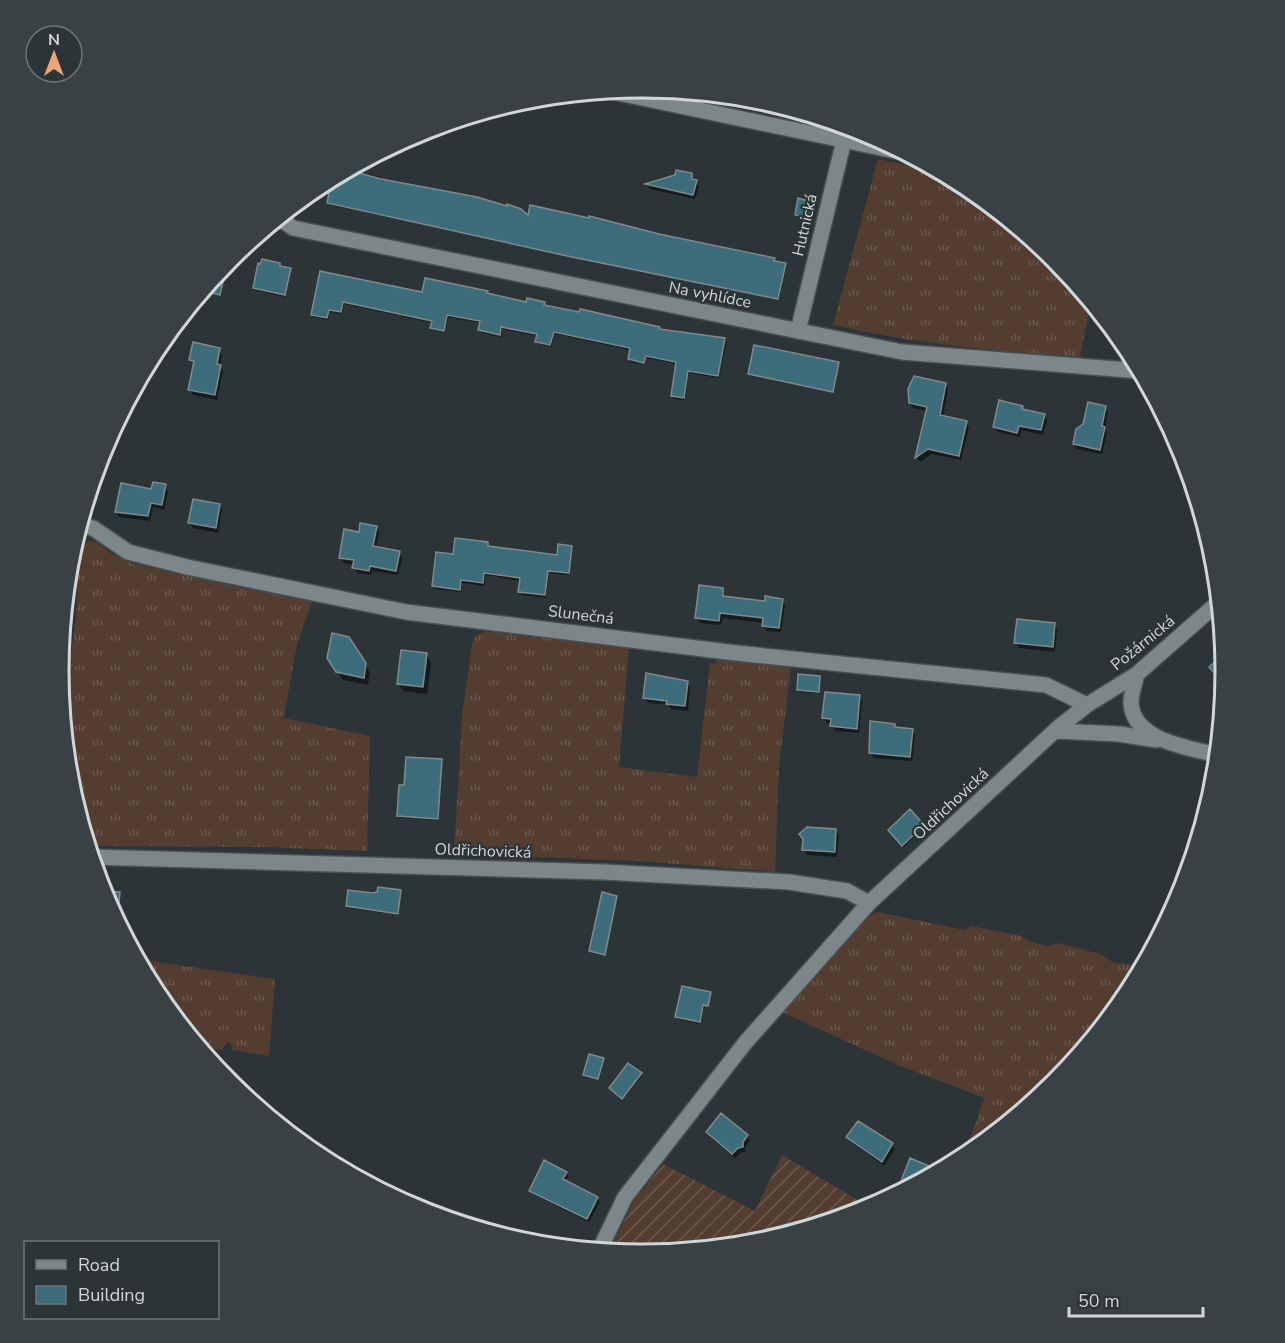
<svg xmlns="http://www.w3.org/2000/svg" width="1285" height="1343" font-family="'Nunito Sans',sans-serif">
	<defs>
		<pattern id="grass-tufts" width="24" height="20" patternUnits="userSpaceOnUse" patternTransform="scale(1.5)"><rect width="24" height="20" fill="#533d31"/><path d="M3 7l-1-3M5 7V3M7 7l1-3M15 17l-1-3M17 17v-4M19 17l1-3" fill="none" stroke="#6b584e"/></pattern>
		<pattern id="garden-furrows" width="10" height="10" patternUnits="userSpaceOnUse" patternTransform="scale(1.5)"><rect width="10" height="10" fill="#533d31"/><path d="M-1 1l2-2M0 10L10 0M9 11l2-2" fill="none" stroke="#6b584e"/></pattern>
	</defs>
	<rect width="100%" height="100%" fill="#2c3437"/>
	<path fill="url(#grass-tufts)" d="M878,159L944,173L967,186L1056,259L1091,301L1080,357C997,351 915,344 833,325Z
		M89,541L97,542L109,552L133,564L312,602L297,644L284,718L370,736L367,851L261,847L88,846L70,785L63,716L76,616L80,548Z
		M485,631L629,648L619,767L697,777L710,663L716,664L717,659L791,668L779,766L775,872L638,861L454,854L462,716L472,643L476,636Z
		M877,912L964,930L972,926L1021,936L1030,942L1047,946L1058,943L1100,954L1114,963L1143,965L1151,954L1128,996L1055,1085L996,1133L977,1121L984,1098L898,1065L782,1012L865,918Z
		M137,959L275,979L269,1056L232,1050L231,1043H227L222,1050L199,1047L157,996Z"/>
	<path fill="url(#garden-furrows)" d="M977,1121L996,1133L960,1161Z
		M782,1155L871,1208L756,1244L643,1255L614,1242L634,1201L663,1164L755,1211Z"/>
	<path fill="#0007" d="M349,170L381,177L382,180L529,217L658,235L774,260L775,263L786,267L779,300L330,205L334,177Z
		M691,175L699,186L695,199L650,189L647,185L676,176Z
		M814,204L812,220L798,217L797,215Z
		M279,264L291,272L285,297L255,290L254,288Z
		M218,273L225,276L221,296L202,292Z
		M321,273L423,293L487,292L488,295L527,304L544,303L546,307L659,328L660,331L724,340L726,342L719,378L689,373L685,400L674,399L672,396L677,364L647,358L645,365L631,362L629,359L631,350L555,334L551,347L538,344L536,342L538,336L502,329L501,337L481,333V323L448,317L445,333L433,330V323L344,304L342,314L330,312L328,320L314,317L312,315Z
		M1109,324L1122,340L1121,341L1117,336L1111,335L1108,330Z
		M219,350L222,355L220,366L223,371L217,400L193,395L190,390L194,364L191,359Z
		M838,363L834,393L751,376L750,374Z
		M945,384L948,389L943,417L966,422L969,427L961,460L932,454L920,462L917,458L928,411L913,408L910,402Z
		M1022,407L1024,410L1044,415L1047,420L1043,435L1021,430L1020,437L998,432L995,427Z
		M1105,408L1108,413L1105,429L1107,433L1102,454L1077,449L1074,444Z
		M165,486L168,491L164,510L153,507L150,521L119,517L116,512Z
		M219,505L222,510L218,533L193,528L190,523Z
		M376,527L379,532L376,549L399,553L402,558L398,575L372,571L371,575L357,573L354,565L344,563L341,558Z
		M487,544L489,547L558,557L572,547L568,575L549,573L546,598L522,595L520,591L521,581L486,575L484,586L462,583L461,592L435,589L433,586L454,556Z
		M722,589L725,598L766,603L782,600L785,605L781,632L766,631L764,623L723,618L721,625L700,623L697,618Z
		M1055,624L1057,629L1055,652L1019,648L1016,643Z
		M426,654L431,662L427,694L403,691L398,683Z
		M329,658L365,664L370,673L368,685L343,680Z
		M648,675L687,682L690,687L688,711L671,709L669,705L648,703L645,698Z
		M819,677V693L799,692L798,690Z
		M859,696L862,701L859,733L835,731L832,723H827L824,718Z
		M894,725L896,729L912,730L915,735L912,761L874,758L871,753Z
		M441,760L439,820L400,818L398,816L406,787Z
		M923,825L924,827L904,847L891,832Z
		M836,830L839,835L837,857L807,855L804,850Z
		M400,891L399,915L349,908L348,906L379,894Z
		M616,897L617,899L605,956L592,953L591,951Z
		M710,993L709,1007L704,1006L700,1024L678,1019L677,1017Z
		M603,1059L604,1061L599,1080L586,1077L584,1075Z
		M641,1074L642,1076L623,1099L612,1090Z
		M707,1132L747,1136L750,1141L745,1147V1152L740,1153L735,1158L710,1137Z
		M848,1137L892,1144L895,1149L884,1166L851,1142Z
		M928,1168L930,1170L926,1179L899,1193Z
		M566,1173L568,1176L565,1182L597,1198L600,1202L589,1222L533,1194L530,1190Z"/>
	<path fill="#3d6d7b" stroke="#7f898c" stroke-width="1.5" d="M348,170L381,179L477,197L507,206V204L521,209L528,215L530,205L589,218V216L659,234L775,258L774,261L786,263L778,299L572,257L327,203L332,178Z
		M676,170L692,173V179L697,180L693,195L645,184L675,175Z
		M798,198L815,203L812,218L795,215Z
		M262,259L280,263V266L291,268L285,295L253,288L258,263L260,264Z
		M228,261L220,295L203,291Z
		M320,271L422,292L425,278L488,291L487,293L526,302L527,298L545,302L544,305L579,312L580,309L660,327L659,329L725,338L718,376L688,371L684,398L671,396L676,362L646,356L644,363L628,359L630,348L554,332L550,345L535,342L537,334L501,327L500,335L478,330L480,321L447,315L444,331L430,328L432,321L343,302L341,312L329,310L327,318L311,315Z
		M193,342L220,348L217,364L221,365L215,395L188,390L194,361L189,360Z
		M754,345L839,362L833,392L748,374Z
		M914,376L946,383L940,415L967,421L959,456L928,449L915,458L927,407L909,403L908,389Z
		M999,400L1023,406L1022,409L1045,414L1041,430L1019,426L1017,433L993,427Z
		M1088,402L1106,406L1102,426L1105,427L1100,450L1073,444L1076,429L1083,424Z
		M153,482L166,484L162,505L151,503L148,516L115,512L121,483L151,489Z
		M193,499L220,504L216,528L188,523Z
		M360,523L377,526L373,546L400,551L396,571L370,566L369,571L352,568L354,560L339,558L344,529L359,532Z
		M455,538L488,542V546L557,555L558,544L572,546L569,573L548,571L545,595L518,592L520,578L484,573L483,583L461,580L460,590L432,586L436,552L453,554Z
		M699,585L723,588V596L765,601V596L783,599L779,628L762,626L763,618L720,613L719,621L695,618Z
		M1017,619L1055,623L1053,647L1014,643Z
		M332,633L349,637L366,663L364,678L336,672L327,658Z
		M401,650L427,653L423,687L397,684Z
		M1225,653L1226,672L1225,685L1209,667Z
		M646,673L688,681L685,706L666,704L667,701L643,698Z
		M798,674L820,676L819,692L797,690Z
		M825,692L860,695L857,729L830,726L831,719L822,718Z
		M870,721L895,724V727L913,729L910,757L869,753Z
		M406,757L442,759L438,819L397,816L399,785H404Z
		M910,809L924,825L902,846L888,830Z
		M807,827L836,829L835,852L802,850L803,839L799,834Z
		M378,887L401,890L398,914L346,906L348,890L372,893L377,892Z
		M102,891L120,892L117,922L103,895Z
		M602,892L617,896L605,955L589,951Z
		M682,986L711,992L708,1006L703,1005L700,1022L675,1017Z
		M589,1054L604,1058L598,1079L583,1075Z
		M628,1063L642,1073L622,1099L609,1088Z
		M721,1113L748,1135L743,1142V1147L738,1148L732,1154L706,1132Z
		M858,1121L893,1143L882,1162L846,1137Z
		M910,1158L929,1166L924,1180L895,1196Z
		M544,1160L567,1172L563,1179L598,1197L587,1219L529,1191Z"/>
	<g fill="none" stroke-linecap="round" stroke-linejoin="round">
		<defs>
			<path id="street" d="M609,91L905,153
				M279,218L293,228L902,352L1141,371
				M798,331L844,140L845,126
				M80,525L93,528L128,552L187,567L406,612L736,653L1046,685L1087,705
				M62,633L74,542
				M1137,674C1135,682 1131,694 1131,702C1132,741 1190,748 1218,755
				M1057,731L1119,734L1157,740
				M91,857L604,872L789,882L847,891L869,903
				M599,1251L625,1197L745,1043L869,903L1059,727L1087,705L1137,674L1220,601"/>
		</defs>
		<use href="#street" stroke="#495052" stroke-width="18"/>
		<use href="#street" stroke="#7d878a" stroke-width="15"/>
	</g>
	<g text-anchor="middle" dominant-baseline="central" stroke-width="4.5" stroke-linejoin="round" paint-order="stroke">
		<g font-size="16" fill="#d1d6d8" stroke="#2c3437">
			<text transform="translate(805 225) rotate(-77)">Hutnická</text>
			<text transform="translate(710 295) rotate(11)">Na vyhlídce</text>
			<text transform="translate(581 615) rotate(7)">Slunečná</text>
			<text transform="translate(1143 643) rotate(-39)">Požárnická</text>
			<text transform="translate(951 804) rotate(-43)">Oldřichovická</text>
			<text transform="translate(483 851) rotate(2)">Oldřichovická</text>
		</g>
	</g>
	<path d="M0 0H1285V1343H0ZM69 671a573 573 0 1 1 1146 0a573 573 0 1 1-1146 0Z" fill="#394144" fill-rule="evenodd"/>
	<path fill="none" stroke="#d1d6d8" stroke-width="3" d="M69 671a573 573 0 1 1 1146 0a573 573 0 1 1-1146 0Z"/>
	<rect x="24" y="1241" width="195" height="78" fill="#2c3437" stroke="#6e7577" stroke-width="1.5"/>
	<rect x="36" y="1260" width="30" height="9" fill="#7d878a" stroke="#6e7577" stroke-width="1.5"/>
	<text x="78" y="1271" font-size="18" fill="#d1d6d8">Road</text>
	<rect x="36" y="1286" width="30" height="18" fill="#3d6d7b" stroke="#6e7577" stroke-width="1.5"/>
	<text x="78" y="1301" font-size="18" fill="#d1d6d8">Building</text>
	<g transform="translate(54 54)"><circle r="28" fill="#2c3437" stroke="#6e7577" stroke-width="1.5"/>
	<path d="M0-4.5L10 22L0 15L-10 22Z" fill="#efa378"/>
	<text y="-9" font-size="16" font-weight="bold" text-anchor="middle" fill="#d1d6d8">N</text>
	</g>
	<path d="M1069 1307v9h134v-9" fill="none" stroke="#d1d6d8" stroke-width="3"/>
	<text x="1078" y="1307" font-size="18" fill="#d1d6d8" stroke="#2c3437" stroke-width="4.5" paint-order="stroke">50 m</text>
</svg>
